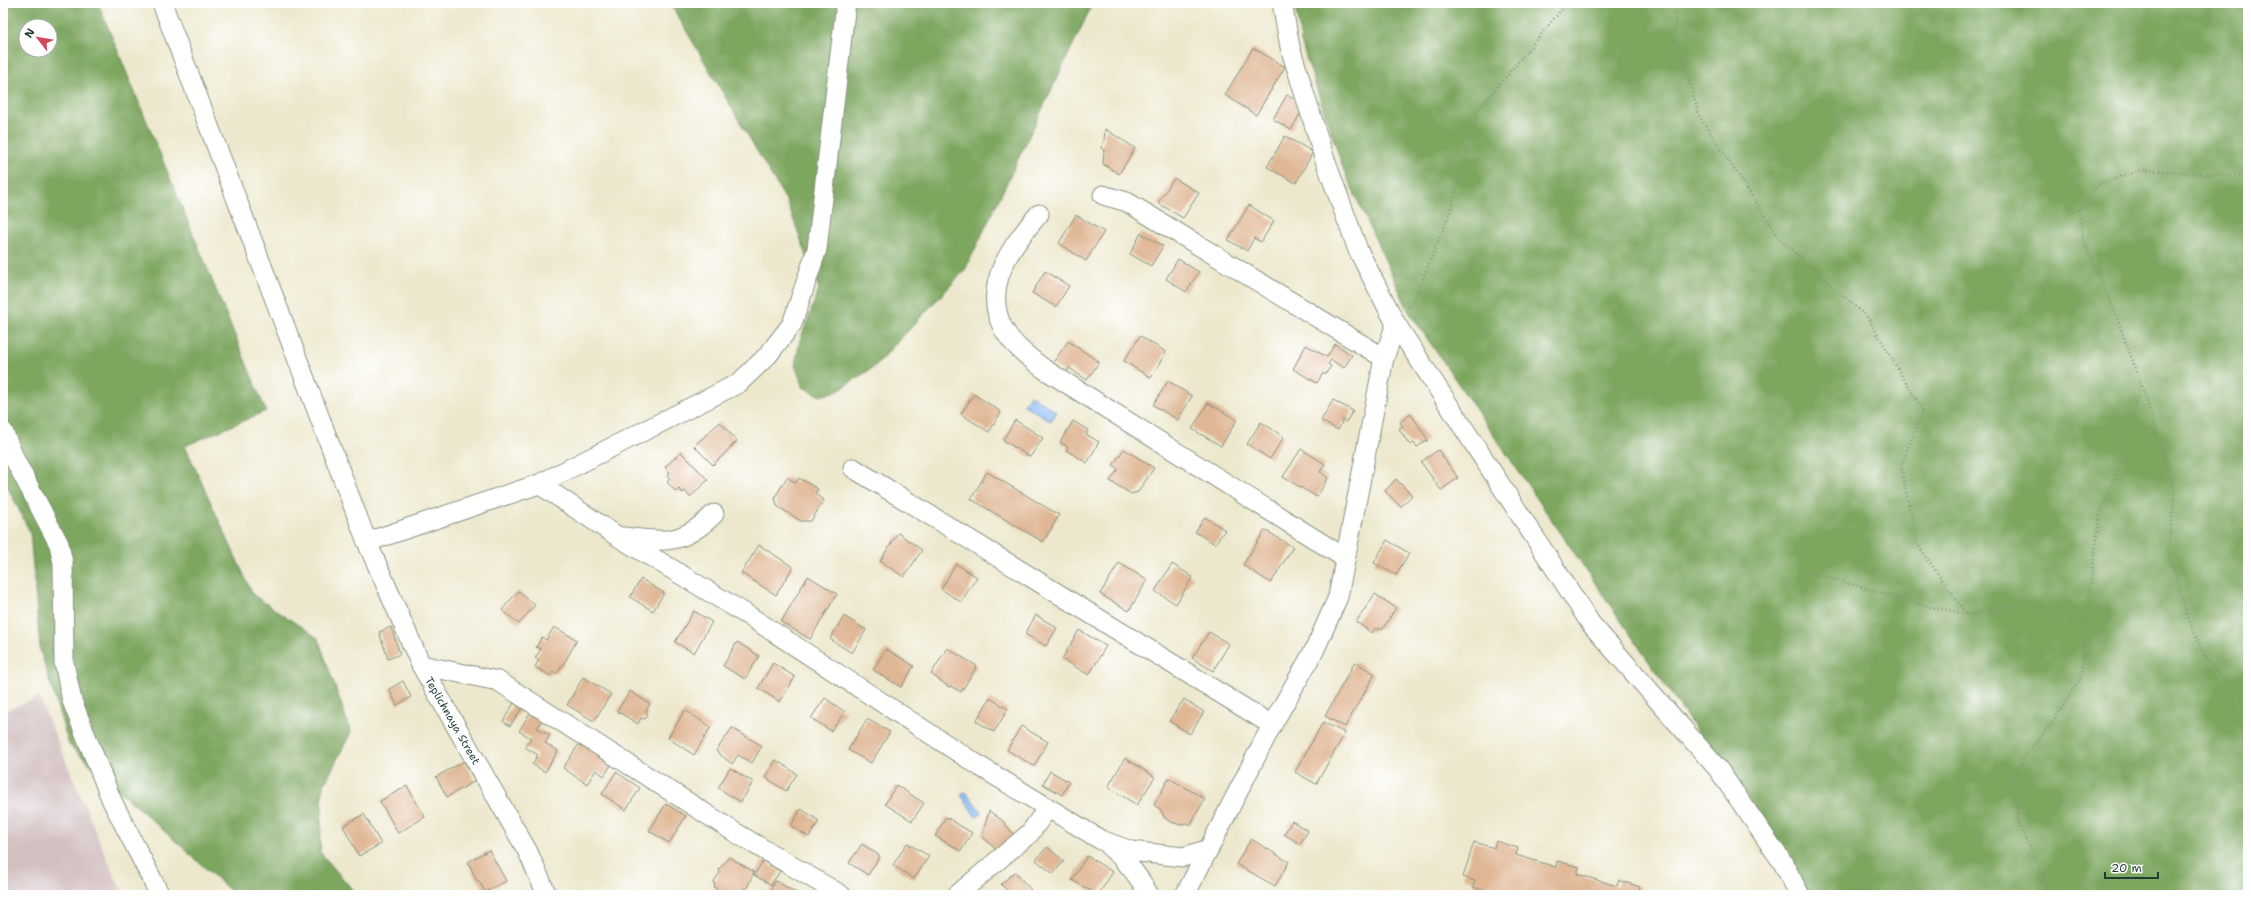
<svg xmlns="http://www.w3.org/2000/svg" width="2251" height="898" font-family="'Shantell Sans',sans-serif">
	<rect width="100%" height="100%" fill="#fff"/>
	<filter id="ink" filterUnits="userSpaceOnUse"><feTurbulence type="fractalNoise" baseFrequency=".025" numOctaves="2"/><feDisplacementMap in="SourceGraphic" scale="8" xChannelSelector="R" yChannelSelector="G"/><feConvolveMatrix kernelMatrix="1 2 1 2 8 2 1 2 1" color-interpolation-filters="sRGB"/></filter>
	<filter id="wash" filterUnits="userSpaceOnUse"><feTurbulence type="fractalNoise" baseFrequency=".012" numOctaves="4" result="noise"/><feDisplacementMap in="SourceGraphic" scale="16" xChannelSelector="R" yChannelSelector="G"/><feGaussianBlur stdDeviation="0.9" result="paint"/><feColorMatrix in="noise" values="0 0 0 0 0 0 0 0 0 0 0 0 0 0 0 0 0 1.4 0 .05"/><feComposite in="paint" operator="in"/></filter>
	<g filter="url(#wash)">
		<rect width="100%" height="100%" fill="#ede8cd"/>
		<path fill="#d2bfc0" d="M39,697L115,878L125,895H3V712Z"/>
		<path fill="#7da65e" stroke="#4e7249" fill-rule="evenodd" d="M3,3H98L266,411L185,446L253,595L318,638L351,732L323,787L320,852L357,895H235L69,745L40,650L30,532L3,478ZM26,26H50V50H26Z
			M670,3H1093L965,270L874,367L837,391L820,396L803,387L795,365L800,340L819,289L787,202Z
			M1295,3H2248V895H1809L1409,312L1344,171L1301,42Z"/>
		<path fill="#88baf4" stroke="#547c94" d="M1030,395L1057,412L1051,421L1024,405Z
			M966,792L982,813L976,817L961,795Z"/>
		<g id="blocks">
			<path fill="#e0b795" d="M1253,48L1285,67L1256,115L1225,95Z
				M1287,95L1305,105L1291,130L1273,119Z
				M1105,129L1135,148L1119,174L1103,164L1104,150L1101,148L1104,141Z
				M1285,136L1313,152L1296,183L1267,167Z
				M1174,178L1199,193L1183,218L1158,203Z
				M1249,205L1274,221L1261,242L1254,238L1247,251L1228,240Z
				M1076,215L1104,232L1086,261L1059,243Z
				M1141,233L1163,246L1151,266L1130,254Z
				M1178,259L1199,272L1186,292L1166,279Z
				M1045,271L1069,286L1056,307L1032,293Z
				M1140,336L1166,352L1151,378L1124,361Z
				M1068,341L1099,362L1087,380L1069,368L1066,373L1052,364Z
				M1335,344L1352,355L1344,368L1331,360L1328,364L1331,366L1325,375L1323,373L1317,383L1293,369L1306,345L1327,357Z
				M1168,381L1192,396L1178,420L1153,405Z
				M974,394L1001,412L989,432L961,414Z
				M1333,400L1353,411L1346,422L1343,420L1338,430L1321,421Z
				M1208,403L1237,420L1221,446L1192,429Z
				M1411,414L1428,440L1417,447L1414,443L1410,445L1399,429L1403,426L1400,422Z
				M1015,420L1043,438L1030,457L1003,440Z
				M1073,421L1088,430L1086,434L1099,442L1087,463L1066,450L1068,447L1060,442Z
				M720,422L737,441L713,465L694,446Z
				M1261,422L1284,437L1270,459L1247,444Z
				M1124,449L1154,468L1138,492L1131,494L1110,481L1118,469L1113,465Z
				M1301,449L1325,464L1320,472L1328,478L1317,497L1283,477Z
				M1438,450L1458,478L1441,490L1421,462Z
				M681,452L708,480L690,497L685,491L682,493L679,489L676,492L667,482L670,479L667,475L670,473L665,467Z
				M987,472L1059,515L1043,542L971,499Z
				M787,477L796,483L799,478L818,489L815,494L824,500L811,521H801L777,506L775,497Z
				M1396,479L1412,495L1401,507L1385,491Z
				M1205,517L1225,530L1215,544L1195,532Z
				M1265,530L1293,547L1271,583L1243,565Z
				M898,533L922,550L904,577L880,561Z
				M1387,540L1409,553L1396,575L1374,563Z
				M759,545L793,567L776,595L741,573Z
				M1119,563L1147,580L1129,611L1100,594Z
				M956,564L977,577L961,602L941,589Z
				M1172,564L1193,577L1176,604L1155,591Z
				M808,576L837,594L810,639L781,622Z
				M641,579L664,593L653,611L630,597Z
				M518,591L535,605L519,624L502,610Z
				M1375,594L1396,608L1382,630L1379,628L1378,631L1375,628L1372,633L1356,622Z
				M694,611L712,622L694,653L675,642Z
				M1036,615L1057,628L1046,646L1025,634Z
				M844,616L866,630L852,653L830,639Z
				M391,627L400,654L388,659L379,632Z
				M554,627L577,640L563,665L556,674L553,671L550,676L535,667L539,660L535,658L541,649L536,647L542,637L546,640Z
				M1079,630L1106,646L1089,675L1062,659Z
				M1209,632L1229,644L1213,671L1192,658Z
				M737,642L759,656L745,679L723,666Z
				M947,648L977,666L961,692L950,686L949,687L931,674Z
				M886,649L914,666L901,687L873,670Z
				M1355,662L1375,674L1345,727L1325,716Z
				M773,663L795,677L780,702L758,688Z
				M583,677L611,694L594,721L567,705Z
				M403,681L411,697L397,705L389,689Z
				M630,691L650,704L646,711L648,715L645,719L641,718L638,724L617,711Z
				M825,698L845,712L831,731L811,718Z
				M990,698L1008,709L994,732L976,721Z
				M1184,699L1204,712L1190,734L1169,721Z
				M514,703L522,708L510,726L503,721Z
				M685,710L711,727L694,755L668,738Z
				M531,711L543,718L537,728L550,735L545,743L558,751L545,772L532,764L538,755L525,747L531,738L519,731Z
				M867,719L890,732L871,763L848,750Z
				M1323,722L1345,733L1316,784L1295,772Z
				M1021,726L1048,742L1034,766L1007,750Z
				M732,728L762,746L752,763L738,755L732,764L716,751Z
				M581,741L613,762L604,776L596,770L587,784L563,768Z
				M1125,758L1155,777L1137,805L1108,787Z
				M776,760L797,774L786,791L765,777Z
				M464,761L475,781L447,797L436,777Z
				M730,768L753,782L741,802L718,788Z
				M1050,771L1069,782L1062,795L1043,784Z
				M616,772L640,788L626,810L602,794Z
				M1169,778L1205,799L1190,825L1186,823L1181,825L1171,822L1165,818L1160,809L1154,805Z
				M896,785L924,803L912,821L885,804Z
				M407,786L425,817L398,833L380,801Z
				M666,804L686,816L669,843L649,831Z
				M801,809L819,821L809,837L791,826Z
				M989,811L1003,821L1014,835L997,851L982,836Z
				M364,814L381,844L359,856L343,826Z
				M946,817L972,833L961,851L935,836Z
				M1292,821L1308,831L1300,844L1284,834Z
				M1251,839L1289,862L1275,886L1236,864Z
				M1496,841L1518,848L1516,855L1556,867L1557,861L1579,867L1577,874L1617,886L1619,880L1640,887L1638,893L1644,895H1520L1515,893L1514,895H1498L1473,887L1475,881L1463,877L1474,842L1494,848Z
				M907,843L929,856L914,879L893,865Z
				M862,844L880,856L868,875L849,863Z
				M1047,847L1064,861L1053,874L1036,860Z
				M489,850L506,881L485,892L479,881H477L468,862Z
				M1087,856L1113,872L1098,895L1072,880Z
				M729,857L754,872L747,888H744L739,895H723L714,887L715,884L713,883L720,872L719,869Z
				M763,861L780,871L771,885L754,875Z
				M1015,872L1031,890L1026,895H1011L1001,884Z
				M776,881L800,895H767Z"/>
		</g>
	</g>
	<g filter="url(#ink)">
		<use href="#blocks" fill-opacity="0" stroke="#869280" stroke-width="1"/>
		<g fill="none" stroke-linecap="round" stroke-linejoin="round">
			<defs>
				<g id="minor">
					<path id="s1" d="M162,3L367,542L421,665L528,852L547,895"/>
					<path d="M1282,3L1290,47L1324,157L1358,250L1396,324L1591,624L1718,769L1783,863L1800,895"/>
					<path d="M1103,195L1127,202L1384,358"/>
					<path d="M1039,214C1012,245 981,286 1003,328C1012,345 1030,358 1044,369L1345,558"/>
					<path d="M3,431L16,462L59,544L63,563L64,663L72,701L112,801L160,895"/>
					<path d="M853,468L1272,725"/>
					<path d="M539,484L617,536L746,614L981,767L1101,840L1131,851L1165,855L1183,857L1209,849"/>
					<path d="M624,537C664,543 684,544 714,514"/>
					<path d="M367,542L539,484L739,383L768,355L792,324L817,249L846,3"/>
					<path d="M421,665L498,681L736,833L841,895"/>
					<path d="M1111,848C1128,862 1139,876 1149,895"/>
					<path d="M957,895L1030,833L1047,809"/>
					<path d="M1185,895L1272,725L1315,649L1338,597L1384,358L1396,324"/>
				</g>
			</defs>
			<use href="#minor" stroke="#869280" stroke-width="21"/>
			<path stroke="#869280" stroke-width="2.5" stroke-dasharray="1 3" stroke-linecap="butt" d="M1676,3L1675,37L1700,117L1780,239L1868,318L1923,411L1901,466L1917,544L1967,615L2028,603L2085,624
				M2248,176L2141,170L2099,184L2079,210L2083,239L2113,308L2141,383L2175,493L2168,550L2188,617L2205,657L2229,686L2248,761
				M1408,307L1415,298L1449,215L1479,109L1567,3
				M1803,570L1921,605L1967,614
				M2046,895L2044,875L2018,824L2013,777L2028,752L2051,725L2082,676L2085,624L2100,514L2118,469L2141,383"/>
			<use href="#minor" stroke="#fff" stroke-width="19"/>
		</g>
	</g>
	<g text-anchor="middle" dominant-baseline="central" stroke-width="4" stroke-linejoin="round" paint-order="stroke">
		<g font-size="11" fill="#1f3d34" stroke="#fff">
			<text stroke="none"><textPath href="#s1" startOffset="775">Teplichnaya Street</textPath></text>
		</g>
	</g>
	<rect width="2251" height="898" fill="none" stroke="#fff" stroke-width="16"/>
	<g transform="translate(38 38) rotate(301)"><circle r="19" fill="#ffffff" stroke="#a5b1ae"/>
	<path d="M0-3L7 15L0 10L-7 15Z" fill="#d1495b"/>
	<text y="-6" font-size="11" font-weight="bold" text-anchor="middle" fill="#1f3d34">N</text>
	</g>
	<path d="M2105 872v6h53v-6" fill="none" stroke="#1f3d34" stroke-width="2"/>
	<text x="2111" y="872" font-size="12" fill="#1f3d34" stroke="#ffffff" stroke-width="3" paint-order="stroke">20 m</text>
</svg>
